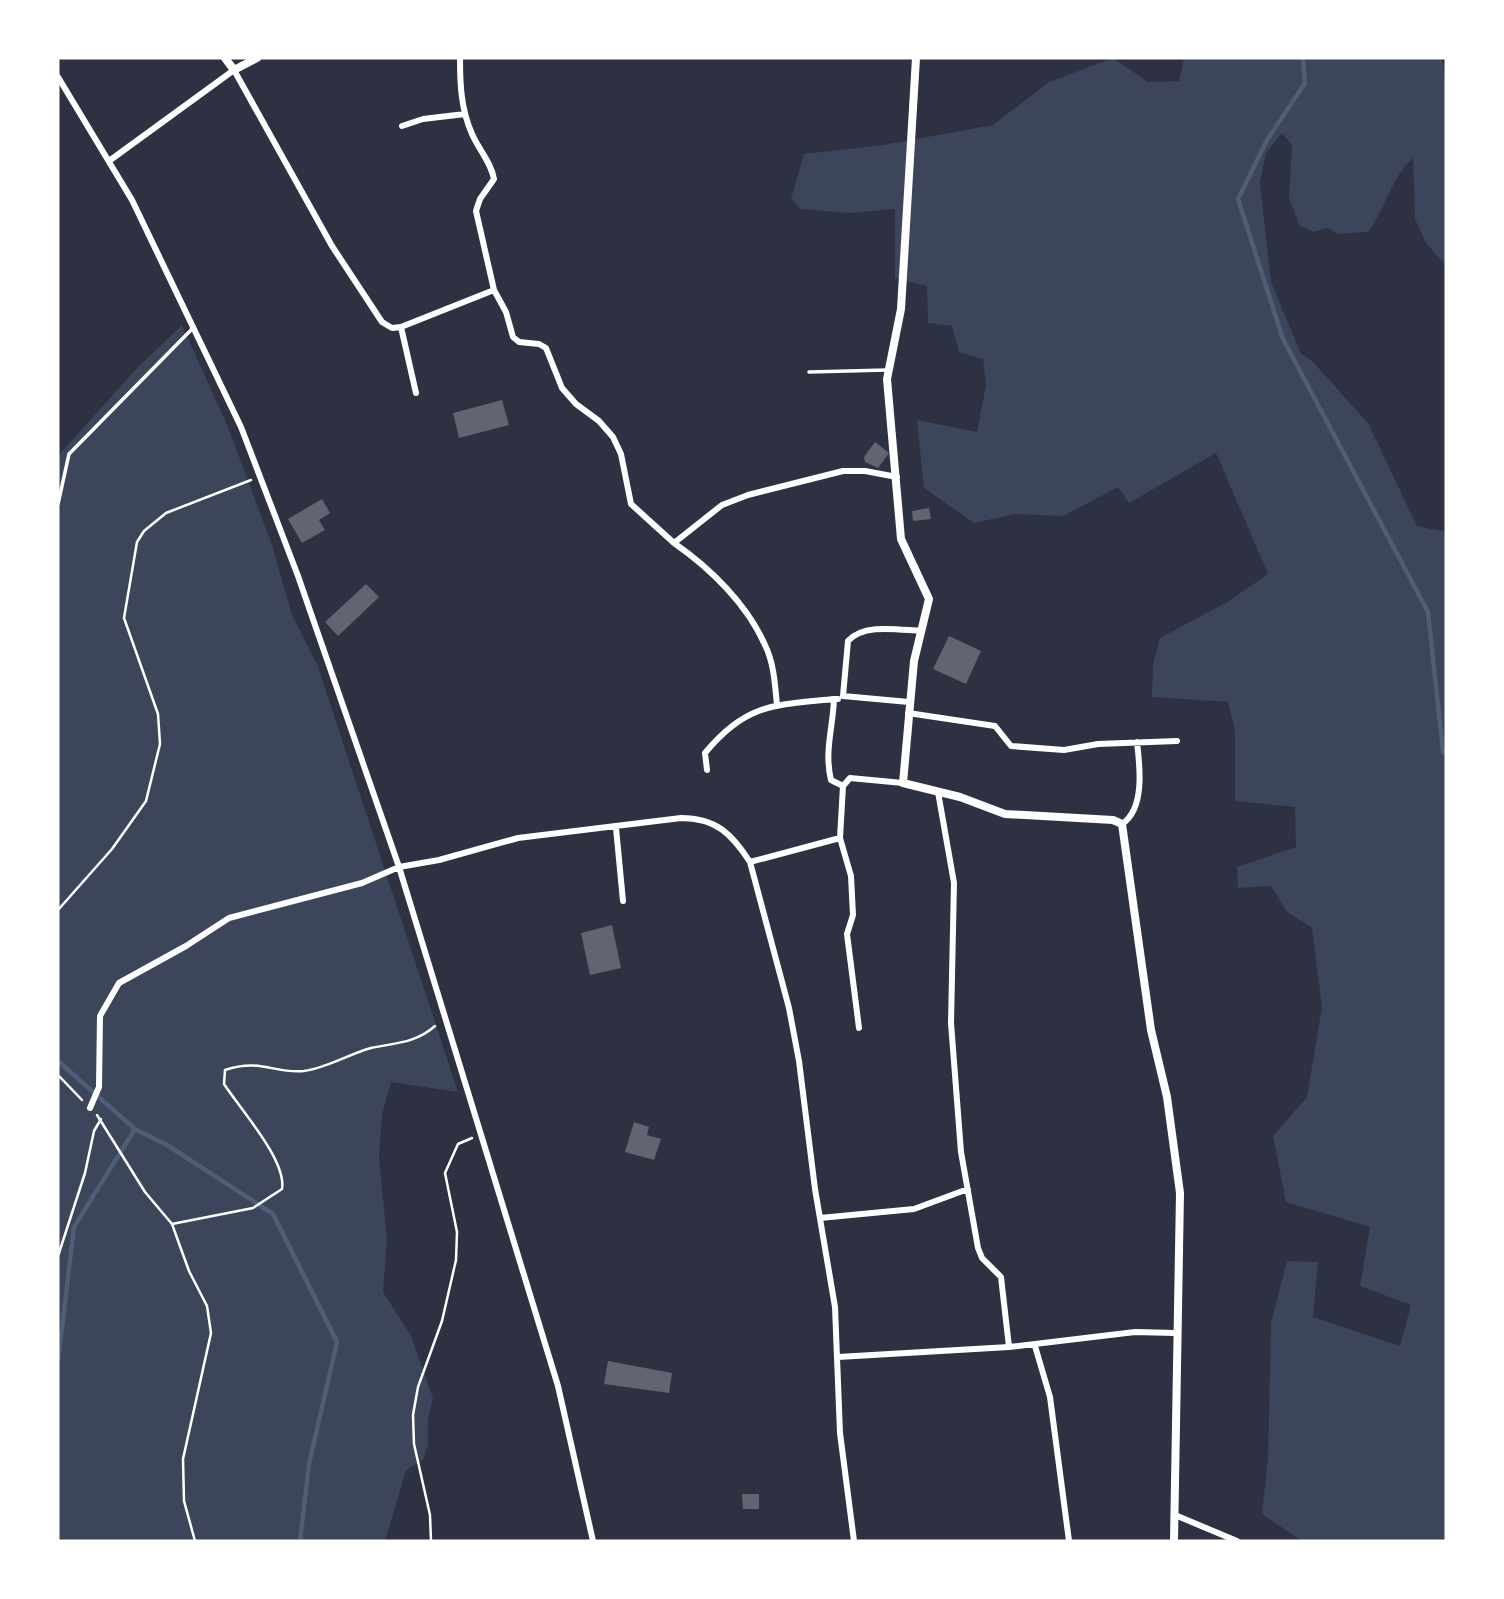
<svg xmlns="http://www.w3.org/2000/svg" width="1504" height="1599" font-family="Overpass,sans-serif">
	<rect width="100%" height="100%" fill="#2d3142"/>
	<path fill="#3c4559" d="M1113,58L1148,82L1179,81L1184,58H1442L1446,87V266L1426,243L1415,219L1413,158C1392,176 1385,210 1368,232L1339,234L1327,228L1314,232L1300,226L1289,199L1292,145L1282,133L1266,153L1260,182L1271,282L1301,354L1312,361L1368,423L1417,526L1446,532V1541H1302L1262,1514L1268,1458L1271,1323L1287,1261L1318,1262L1313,1317L1400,1346L1411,1305L1360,1286L1370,1227L1286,1202L1273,1136L1307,1097L1322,1007L1312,928L1287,912L1271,886L1238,888L1237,867L1296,847L1295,807L1235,801V730L1228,702L1152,697L1153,664L1160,638L1229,601L1268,574L1216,453L1129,503L1118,487L1063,516L1015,514L974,523L924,488L917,420L977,432L986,385L983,359L959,352L952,326L928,323L927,286L895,278V209L850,213L801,209L791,199L804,154L883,145L993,125L1049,82Z
		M182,325L228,427L272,545L292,615L318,667L458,1092L391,1082L382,1115L379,1158L387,1239L383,1292L411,1336L433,1398L428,1419V1445L423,1460L406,1470L385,1541H58V456L137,368Z"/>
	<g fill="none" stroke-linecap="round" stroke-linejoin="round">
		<path stroke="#4f5d75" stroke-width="4.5" d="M1303,58L1305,83L1267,140L1238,199L1283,339L1428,612L1443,752L1446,754
			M58,1061L135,1129L167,1145L273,1214L337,1342L309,1464L300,1541
			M58,1361L74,1227L135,1129"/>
	</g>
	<path fill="#626471" d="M502,400L509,425L459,438L453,413Z
		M875,442L889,453L878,468L865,462L864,457Z
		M322,499L330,513L319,520L325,530L302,543L288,519Z
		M929,508L931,519L913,521L912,511Z
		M366,584L379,597L338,636L325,622Z
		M949,636L981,651L966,684L933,669Z
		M612,925L621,968L590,975L581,933Z
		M634,1122L649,1127L647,1135L661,1139L654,1160L625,1152Z
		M608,1361L672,1373L669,1393L604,1384Z
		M742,1494H759V1509H743Z"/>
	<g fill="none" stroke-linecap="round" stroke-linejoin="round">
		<path stroke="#fff" stroke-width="2.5" d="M58,910L112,849L146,801L160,744L158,714L124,618L137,542L144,531L166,513L251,480
			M58,1075L82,1100
			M97,1115L145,1192L172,1224L253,1208L282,1189C287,1161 241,1110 224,1084L225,1070C261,1058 274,1074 304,1071C327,1068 349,1054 371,1048C395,1043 416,1043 435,1026
			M172,1224L189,1271L207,1306L211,1333L183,1459L184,1501L195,1541
			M58,1256L85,1173L94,1131L101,1119
			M431,1541L430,1515L414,1444L413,1415L418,1387L442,1321L456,1260L457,1232L445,1173L458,1144L472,1138"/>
		<path stroke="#fff" stroke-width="3.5" d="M809,372L887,370
			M58,504L69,454L193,328"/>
		<path stroke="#fff" stroke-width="6" d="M460,58C460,85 461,109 472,134C479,150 491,162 494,179L480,199L476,211L494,290L506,312L513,337L519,342L539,344L546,348L562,388L576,404L599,421L613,437L621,454L631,504L674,543L722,505L748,495L843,471H865L897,477
			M58,77L132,200L241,427L298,576L399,867L439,860L518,838L681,818C716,818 732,834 750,862
			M402,126L423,119L465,114
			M109,161L234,70L332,246L382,322L392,328L401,327L494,290
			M401,327L416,393
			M674,543C710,568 747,604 765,645C774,663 775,685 777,705
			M838,699H834C833,728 824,751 831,780L843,786
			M909,702L843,696L848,641C864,623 899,630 922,631
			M908,713L995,726L1011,746L1064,750L1098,744L1177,741
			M707,770L705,753C746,703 775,705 834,699
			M938,792L954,883L951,1023L961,1152L978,1248L982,1258L1001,1277L1009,1347L1135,1332L1175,1333
			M1122,824C1145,809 1140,767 1137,742
			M616,828L623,901
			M840,838L851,876L853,915L847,934L859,1028
			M90,1108L99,1087L100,1016L119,983L186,946L229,918L362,883L399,867L558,1386L593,1541
			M820,1218L914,1209L968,1189
			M1035,1346L1050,1397L1069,1541
			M838,1357L1009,1347
			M1175,1515L1237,1541
			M854,1541L840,1433L835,1307L815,1189L799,1061L789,1008L750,862L840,838L843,786L850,778L903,783"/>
		<path stroke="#fff" stroke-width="8" d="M225,58L234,70L257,58
			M916,58L901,309L887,379L901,539L929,599L914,661L903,783L960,797L1005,814L1113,820L1122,824L1151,1030L1167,1097L1180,1193L1174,1541"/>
	</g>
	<rect width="1504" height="1599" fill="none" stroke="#ffffff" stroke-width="119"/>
</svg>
